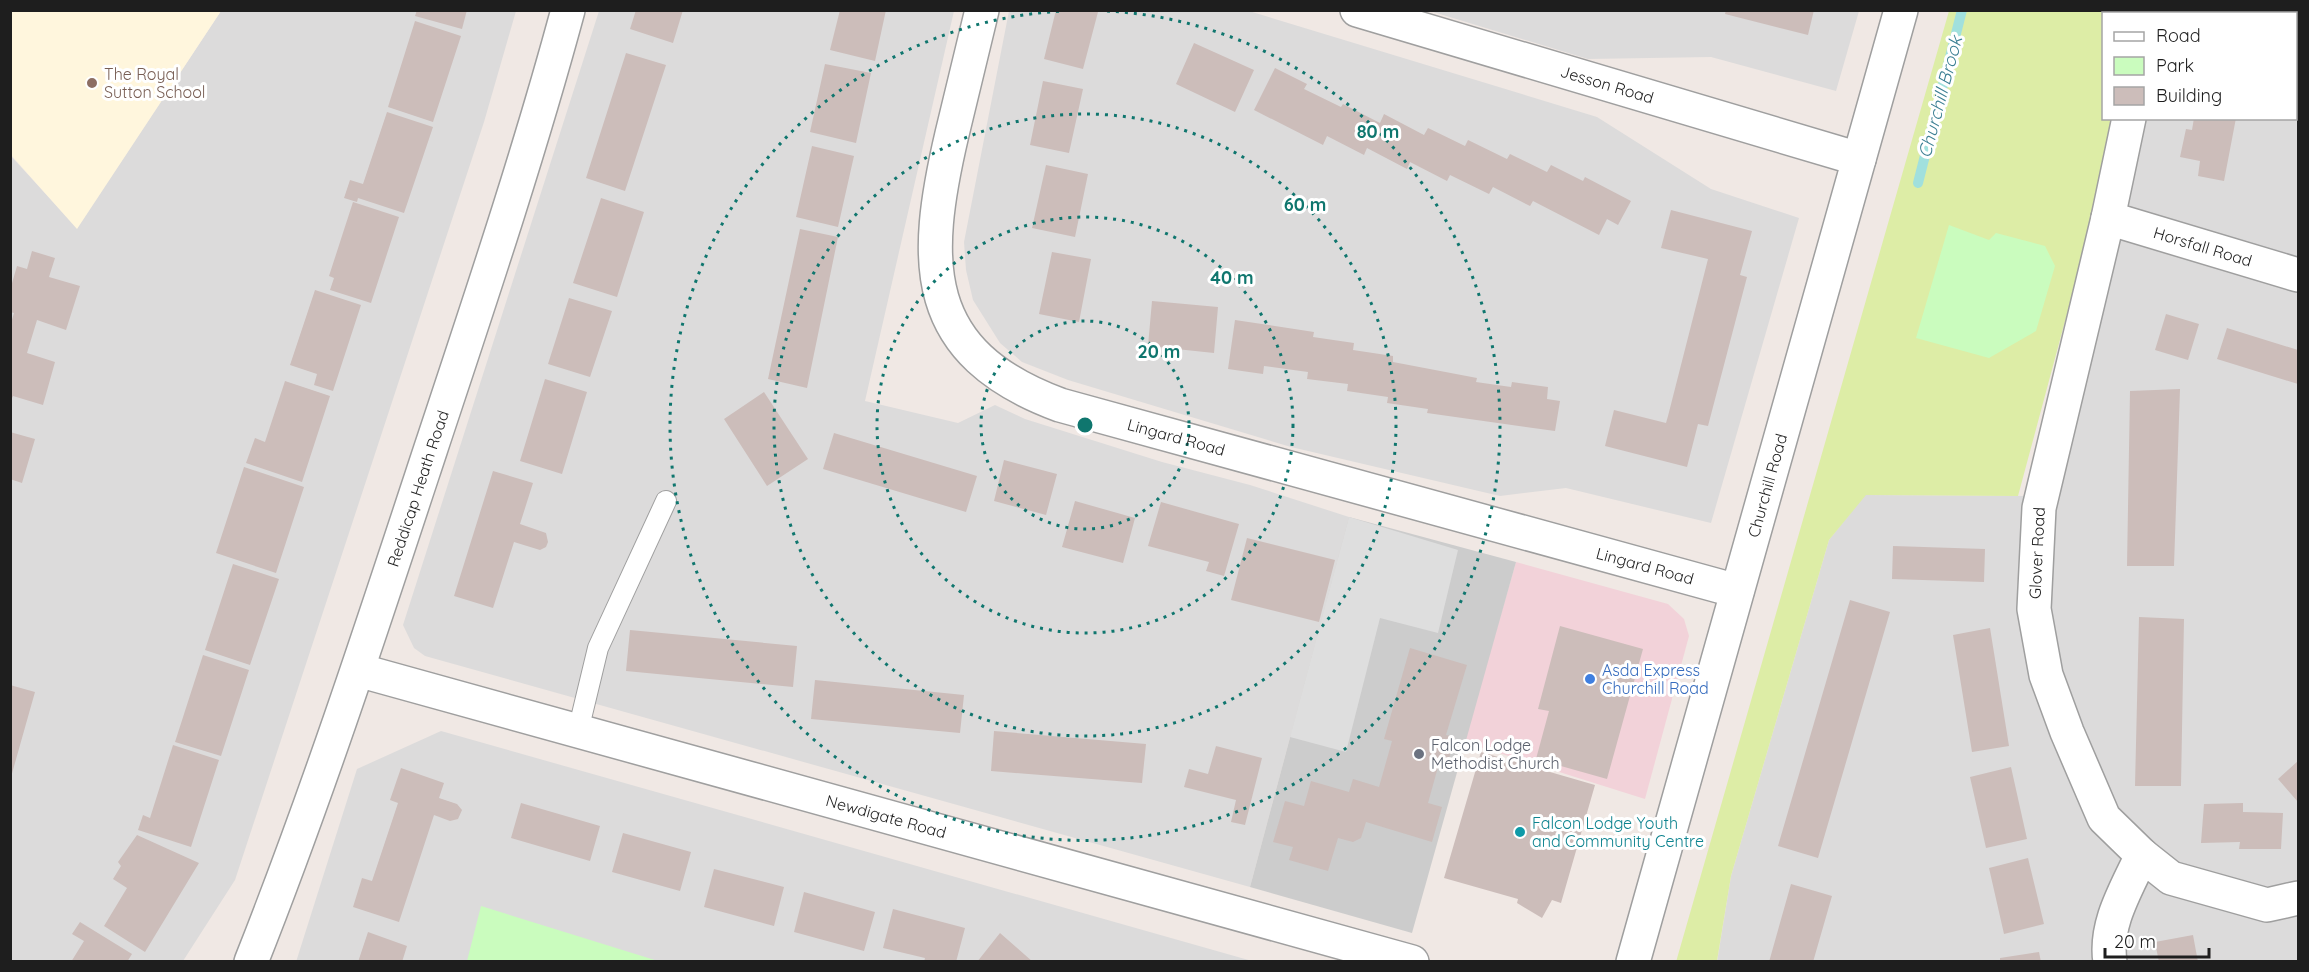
<svg xmlns="http://www.w3.org/2000/svg" width="2309" height="972" font-family="Quicksand,sans-serif">
	<rect width="100%" height="100%" fill="#f0e8e4"/>
	<path fill="#dcdbdb" d="M221,11H516L484,122L235,880L183,961H11L10,155L77,228Z
		M599,11H954L865,401L958,423L995,405L1025,419L1162,462L1250,485L1349,517L1250,887L425,656L414,648L403,625Z
		M1009,11H1249L1597,117L1711,189L1799,218L1711,523L1566,488L1500,496L1291,447L1068,380L1022,362L1000,343L973,300L966,270L964,242Z
		M1430,11H1859L1836,91L1711,57L1588,59Z
		M2166,11H2298V961L1717,962L1731,876L1829,540L1865,495L2053,496L2141,119L2296,118V14L2165,13Z
		M441,731L1252,961L296,962L357,769Z"/>
	<path fill="#f2d2d9" d="M1516,562L1668,604L1684,619L1689,636L1645,799L1464,742Z"/>
	<path fill="#fff6dd" d="M10,11H221L77,229L11,155Z"/>
	<path fill="#ccc" d="M1349,517L1516,562L1412,933L1250,887Z"/>
	<path fill="#ddeda6" d="M1949,11H2140L2139,13L2104,14V118L2115,119L2090,228L2018,496L1866,495L1829,540L1731,876L1717,961L1676,962Z"/>
	<path fill="#cafcbe" d="M1949,225L1989,240L1996,233L2045,246L2055,266L2036,331L1989,358L1916,338Z
		M481,906L658,961H467Z"/>
	<path fill="#dedede" d="M1349,517L1458,550L1438,633L1380,618L1346,752L1290,737Z"/>
	<g fill="none" stroke-linecap="round" stroke-linejoin="round">
		<path stroke="#a1e0dd" stroke-width="10" d="M1918,183L1962,10"/>
	</g>
	<path fill="#ccbdba" d="M417,10H467L462,29L415,16Z
		M636,10H683L673,43L630,29Z
		M840,10H886L875,61L830,50Z
		M1056,10L1098,12L1083,69L1044,59Z
		M1726,10H1814L1808,35L1725,14Z
		M2215,10H2256V14H2214Z
		M415,21L461,36L433,122L388,107Z
		M1194,43L1254,70L1235,112L1176,84Z
		M626,53L666,65L625,191L586,178Z
		M825,64L871,73L856,143L810,132Z
		M1275,68L1307,84L1304,89L1341,107L1343,104L1380,123L1384,114L1424,135L1428,128L1465,146L1468,140L1507,159L1510,154L1547,172L1551,165L1583,181L1585,177L1631,201L1618,225L1607,219L1599,235L1533,201L1530,206L1493,187L1489,194L1450,175L1447,181L1410,162L1407,169L1367,148L1364,155L1327,136L1323,145L1254,110Z
		M1043,81L1083,89L1069,153L1030,145Z
		M387,112L433,127L404,213L358,198L357,202L344,198L350,180L363,184Z
		M2194,118H2236L2224,181L2198,176L2200,161L2180,157L2186,129L2192,130Z
		M812,146L854,156L838,227L796,217Z
		M1046,165L1088,174L1075,237L1032,228Z
		M601,198L644,212L617,297L573,283Z
		M353,202L399,217L371,303L330,290L334,278L329,276Z
		M1671,210L1752,231L1740,275L1747,277L1708,426L1698,424L1687,467L1605,446L1614,410L1666,423L1668,416L1708,259L1661,248Z
		M800,229L838,237L807,388L768,379Z
		M32,251L55,258L49,277L80,286L66,330L37,320L27,353L55,362L43,405L13,396L10,402V326L14,313L10,312V290L17,266L27,269Z
		M1052,252L1091,259L1079,322L1039,314Z
		M315,290L361,305L333,391L314,385L317,374L290,365Z
		M569,298L612,311L590,377L548,364Z
		M1152,301L1218,307L1214,353L1148,346Z
		M2166,314L2199,324L2188,360L2155,350Z
		M1235,320L1314,332L1313,337L1354,343L1353,350L1393,356V362L1477,378L1476,382L1511,387L1512,382L1548,387L1547,399L1560,401L1555,431L1427,413L1428,409L1387,403L1388,397L1347,391L1348,384L1307,379L1308,372L1264,366L1263,374L1228,369Z
		M2227,328L2298,350V384L2217,359Z
		M545,379L587,392L562,474L520,461Z
		M285,381L330,396L302,482L246,463L255,438L265,442Z
		M2180,389L2174,566H2127L2130,391Z
		M764,392L808,459L767,486L724,419Z
		M10,432L35,439L22,483L10,479Z
		M834,433L977,476L966,512L823,469Z
		M1004,460L1057,474L1046,515L994,501Z
		M244,467L304,487L276,573L216,553Z
		M493,471L533,483L520,524L546,533L548,542L546,547L540,550L514,542L493,608L454,596Z
		M1075,501L1135,518L1123,563L1062,547Z
		M1161,502L1239,524L1224,576L1206,571L1209,562L1148,546Z
		M1247,538L1335,560L1319,622L1231,600Z
		M1893,546L1985,549L1984,582L1892,579Z
		M233,564L279,579L250,665L205,650Z
		M1850,600L1890,612L1818,858L1778,846Z
		M2139,617L2184,619L2181,786H2135Z
		M1560,626L1643,649L1607,779L1536,759L1549,711L1538,709Z
		M1990,628L2009,746L1972,752L1953,635Z
		M630,630L797,646L793,687L626,671Z
		M1410,648L1467,665L1446,735L1455,737L1446,769L1438,767L1428,803L1442,807L1432,842L1366,822L1361,838L1353,842L1338,838L1328,871L1289,860L1293,847L1273,842L1285,801L1304,806L1311,781L1349,792L1353,779L1379,787L1392,741L1384,739Z
		M203,655L249,670L221,756L175,742Z
		M815,680L964,695L960,733L811,719Z
		M10,685L35,692L11,777H10Z
		M994,731L1146,744L1142,783L991,771Z
		M173,745L219,760L191,847L138,830L143,815L150,818Z
		M1216,746L1262,758L1245,825L1231,822L1236,800L1184,787L1189,769L1208,774Z
		M1481,752L1595,785L1561,903L1552,900L1542,918L1517,903L1518,899L1444,878Z
		M2298,761V802L2278,779Z
		M2011,767L2027,839L1986,848L1970,777Z
		M401,768L444,783L439,798L457,804L462,810L458,819L450,821L434,815L399,922L353,907L362,878L372,881L398,803L390,800Z
		M521,803L600,826L590,861L511,838Z
		M2243,803V812L2283,813L2281,849H2239L2240,842L2201,843L2204,804Z
		M623,833L691,852L680,891L612,872Z
		M137,835L199,863L145,952L104,926L127,888L113,879L121,866L118,862Z
		M2028,858L2044,924L2004,934L1989,868Z
		M714,869L784,887L774,926L704,907Z
		M1791,884L1832,896L1813,962H1769Z
		M804,892L875,912L864,951L794,932Z
		M893,909L965,928L956,962H924L925,958L883,948Z
		M80,922L132,954L127,962H71L84,941L72,934Z
		M368,932L407,946L402,962H358Z
		M1000,933L1033,962H977Z
		M2193,935L2198,962H2159L2155,942Z
		M2039,952L2041,962H2000V958Z"/>
	<g fill="none" stroke-linecap="round" stroke-linejoin="round">
		<defs>
			<path id="service" d="M578,731L598,648L666,501"/>
			<g id="minor">
				<path id="s1" d="M982,10C972,52 962,93 952,134C922,262 919,353 1060,405L1737,591"/>
				<path id="s2" d="M1357,10L1859,159"/>
				<path d="M2150,14L2151,10"/>
				<path id="s3" d="M2108,218L2298,275"/>
				<path id="s4" d="M358,670L1412,962"/>
				<path d="M2142,855L2171,878L2267,905L2298,898"/>
				<path id="s5" d="M251,962C318,793 374,621 431,448C479,303 528,158 568,10"/>
				<path id="s6" d="M1633,962L1901,10"/>
				<path id="s7" d="M2110,962C2104,924 2127,888 2142,855L2104,818L2067,732L2046,675L2034,609L2039,508L2108,218L2129,118"/>
			</g>
		</defs>
		<use href="#service" stroke="#9f9f9f" stroke-width="22"/>
		<use href="#minor" stroke="#9f9f9f" stroke-width="36"/>
		<use href="#service" stroke="#fff" stroke-width="20"/>
		<use href="#minor" stroke="#fff" stroke-width="33"/>
	</g>
	<g fill="none" stroke="#0f766e" stroke-width="3" stroke-dasharray="3 6">
		<circle cx="1085" cy="425" r="104"/>
		<circle cx="1085" cy="425" r="208"/>
		<circle cx="1085" cy="425" r="311"/>
		<path d="M1107 11A415 415 0 1 1 1063 11"/>
	</g>
	<circle fill="#8d6e63" stroke="#fff" stroke-width="2" cx="92" cy="83" r="6"/>
	<circle fill="#3f7fe0" stroke="#fff" stroke-width="2" cx="1590" cy="679" r="6"/>
	<circle fill="#6b7280" stroke="#fff" stroke-width="2" cx="1419" cy="754" r="6"/>
	<circle fill="#0f9aa8" stroke="#fff" stroke-width="2" cx="1520" cy="832" r="6"/>
	<g text-anchor="middle" dominant-baseline="central" stroke-width="6" stroke-linejoin="round" paint-order="stroke">
		<g font-size="16" fill="#785e54" stroke="#fff" text-anchor="start">
			<text x="104" y="74">The Royal<tspan x="104" dy="18">Sutton School</tspan></text>
		</g>
		<g font-size="16" fill="#1e1e1e" stroke="#fff">
			<text stroke="none"><textPath href="#s2" startOffset="261">Jesson Road</textPath></text>
			<text stroke="none"><textPath href="#s3" startOffset="99">Horsfall Road</textPath></text>
			<text stroke="none"><textPath href="#s1" startOffset="580">Lingard Road</textPath></text>
			<text stroke="none"><textPath href="#s6" startOffset="495">Churchill Road</textPath></text>
			<text stroke="none"><textPath href="#s5" startOffset="502">Reddicap Heath Road</textPath></text>
			<text stroke="none"><textPath href="#s7" startOffset="444">Glover Road</textPath></text>
			<text stroke="none"><textPath href="#s1" startOffset="1066">Lingard Road</textPath></text>
			<text stroke="none"><textPath href="#s4" startOffset="548">Newdigate Road</textPath></text>
		</g>
		<g font-size="16" fill="#366cbe" stroke="#fff" text-anchor="start">
			<text x="1602" y="670">Asda Express<tspan x="1602" dy="18">Churchill Road</tspan></text>
		</g>
		<g font-size="16" fill="#5b616d" stroke="#fff" text-anchor="start">
			<text x="1431" y="745">Falcon Lodge<tspan x="1431" dy="18">Methodist Church</tspan></text>
		</g>
		<g font-size="16" fill="#0d838f" stroke="#fff" text-anchor="start">
			<text x="1532" y="823">Falcon Lodge Youth<tspan x="1532" dy="18">and Community Centre</tspan></text>
		</g>
		<g font-size="18" font-style="italic" fill="#3b7f93" stroke="#fff">
			<text transform="translate(1940 97) rotate(-75)">Churchill Brook</text>
		</g>
	</g>
	<circle cx="1085" cy="425" r="9" fill="#0f766e" stroke="#fff" stroke-width="3"/>
	<g font-size="18" text-anchor="middle" font-weight="bold" fill="#0f766e" stroke="#fff" stroke-width="6" stroke-linejoin="round" paint-order="stroke">
		<text x="1378" y="138">80 m</text>
		<text x="1305" y="211">60 m</text>
		<text x="1232" y="284">40 m</text>
		<text x="1159" y="358">20 m</text>
	</g>
	<rect width="2309" height="972" fill="none" stroke="#1e1e1e" stroke-width="24"/>
	<rect x="2102" y="12" width="195" height="108" fill="#ffffff" stroke="#a5a5a5" stroke-width="1.5"/>
	<rect x="2114" y="32" width="30" height="9" fill="#ffffff" stroke="#a5a5a5" stroke-width="1.5"/>
	<text x="2156" y="42" font-size="18" fill="#1e1e1e">Road</text>
	<rect x="2114" y="57" width="30" height="18" fill="#cafcbe" stroke="#a5a5a5" stroke-width="1.5"/>
	<text x="2156" y="72" font-size="18" fill="#1e1e1e">Park</text>
	<rect x="2114" y="87" width="30" height="18" fill="#ccbdba" stroke="#a5a5a5" stroke-width="1.5"/>
	<text x="2156" y="102" font-size="18" fill="#1e1e1e">Building</text>
	<path d="M2105 948v9h104v-9" fill="none" stroke="#1e1e1e" stroke-width="3"/>
	<text x="2114" y="948" font-size="18" fill="#1e1e1e" stroke="#ffffff" stroke-width="4.5" paint-order="stroke">20 m</text>
</svg>
